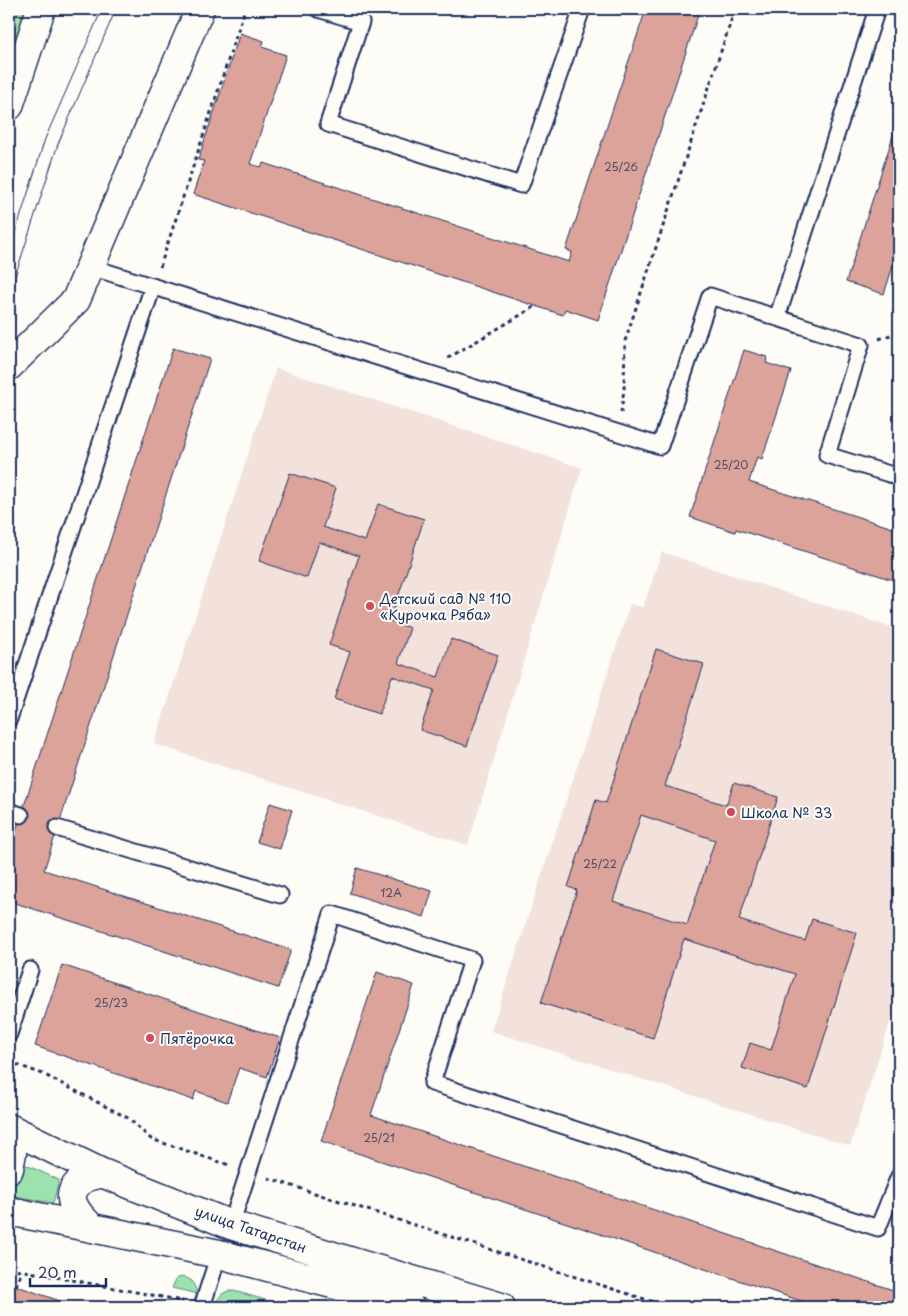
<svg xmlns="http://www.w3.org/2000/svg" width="908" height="1316" font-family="'Playpen Sans',sans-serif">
	<rect width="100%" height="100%" fill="#fdfcf7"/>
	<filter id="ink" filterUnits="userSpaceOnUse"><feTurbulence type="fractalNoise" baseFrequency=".02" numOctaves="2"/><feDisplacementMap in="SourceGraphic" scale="10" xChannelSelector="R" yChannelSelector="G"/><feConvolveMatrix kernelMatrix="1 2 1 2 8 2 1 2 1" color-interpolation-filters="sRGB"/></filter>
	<g filter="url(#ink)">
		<path fill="#f3e1db" d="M276,368L582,468L468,845L154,744Z
			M662,552L899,630V995L850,1146L491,1031L630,604L643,607Z"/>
		<path fill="#9de1ac" stroke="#5c8885" d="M9,9H26L9,59Z
			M24,1164L59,1180L53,1203L9,1195L19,1180Z
			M183,1276L192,1281L198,1294L172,1288L176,1279Z
			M228,1291H234L290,1307H225L214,1304L222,1294Z"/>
		<path fill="#dca39a" stroke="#1b2f5e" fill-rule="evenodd" d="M646,9H700L598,320L565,309L563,315L193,194L204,161L198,160L240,33L264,41L262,47L286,55L250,164L261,167L263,163L569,262L572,252L566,250Z
			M899,117V247L884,294L846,282Z
			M173,348L210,359L44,870L291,950L278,988L9,901V852Z
			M744,350L767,357L766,363L791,371L762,459L757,457L749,482L899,530V582L736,529L735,532L690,517Z
			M290,473L336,488L323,527L365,541L378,504L424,519L390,621L410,628L398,663L438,677L451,639L498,655L467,746L420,730L434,690L392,676L379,714L334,699L350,652L329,645L359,556L319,542L307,578L259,561Z
			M656,649L704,664L665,786L726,805L734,783L778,797L739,920L805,941L812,919L857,933L808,1089L742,1068L750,1043L771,1050L795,974L684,939L653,1038L541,1003L577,890L568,887L596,800L606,803ZM641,815L715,840L687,925L613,901Z
			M270,803L292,810L280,849L257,842Z
			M357,868L432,891L424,917L350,893Z
			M62,965L280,1038L267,1077L239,1068L227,1102L196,1091L193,1100L35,1046Z
			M377,972L414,985L371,1115L899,1292V1307H819L321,1141Z
			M14,1285L63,1302L62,1305L67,1307H12L9,1305V1299Z"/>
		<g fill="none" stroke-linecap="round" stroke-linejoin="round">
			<defs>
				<path id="lane" d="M318,9L361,22L328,124L521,185L582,9
					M91,267L660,446L710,296L861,345L827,455L899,477
					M777,318L877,9
					M9,719L153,286
					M9,811L21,815
					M57,828L280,895
					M9,1034L30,970
					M231,1225L332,914L472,960L432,1083L878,1228L899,1176
					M202,1307L219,1254"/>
				<path id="street" d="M9,366L76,300L200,9"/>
				<path id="secondary" d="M9,106L41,9
					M9,1128L102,1173L231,1225L501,1307
					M9,1143L12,1153L9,1169
					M9,1211L219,1254L351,1289L410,1307
					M91,1227C77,1214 61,1196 82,1180C87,1176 96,1175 102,1173"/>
			</defs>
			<use href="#lane" stroke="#1b2f5e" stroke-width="19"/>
			<use href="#street" stroke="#1b2f5e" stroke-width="31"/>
			<use href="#secondary" stroke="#1b2f5e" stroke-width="31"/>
			<path stroke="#1b2f5e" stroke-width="3" stroke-dasharray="4 4" stroke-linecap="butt" d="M160,267L245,9
				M879,339L899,332
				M448,358L536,306
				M621,413L624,389L625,341L735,9
				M9,1062L43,1074L128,1118L151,1139L229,1165
				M268,1178L669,1307
				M9,1268L183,1301
				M9,1282L13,1269
				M16,1286L22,1271"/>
			<use href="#lane" stroke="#fdfcf7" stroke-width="15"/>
			<use href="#street" stroke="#fdfcf7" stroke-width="28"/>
			<use href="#secondary" stroke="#fdfcf7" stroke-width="28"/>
			<path stroke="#1b2f5e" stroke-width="1" d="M9,253L45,139L102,9
				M9,295L58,144L116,9"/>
		</g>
	</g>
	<g fill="#d1495b" stroke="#fdfcf7" stroke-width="2">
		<circle cx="370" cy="606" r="5"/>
		<circle cx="731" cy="812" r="5"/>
		<circle cx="150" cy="1038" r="5"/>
	</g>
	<g text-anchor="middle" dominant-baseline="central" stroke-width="4" stroke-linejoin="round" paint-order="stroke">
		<g font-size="11" fill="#4b4c6d">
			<text x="621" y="166">25/26</text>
			<text x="731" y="464">25/20</text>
			<text x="600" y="863">25/22</text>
			<text x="391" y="892">12А</text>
			<text x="111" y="1002">25/23</text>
			<text x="379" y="1137">25/21</text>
		</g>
		<g font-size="14" fill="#1b2f5e" stroke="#fdfcf7" text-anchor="start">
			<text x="380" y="598">Детский сад № 110<tspan x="380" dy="16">«Курочка Ряба»</tspan></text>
			<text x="741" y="812">Школа № 33</text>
			<text x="160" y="1038">Пятёрочка</text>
		</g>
		<g font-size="14" fill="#1b2f5e" stroke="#fdfcf7">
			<text transform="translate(251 1229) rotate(19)">улица Татарстан</text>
		</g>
	</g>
	<rect width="908" height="1316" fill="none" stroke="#fdfcf7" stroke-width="30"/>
	<rect x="15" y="15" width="878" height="1286" fill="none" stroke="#1b2f5e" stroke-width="2" filter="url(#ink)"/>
	<path d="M30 1278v8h76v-8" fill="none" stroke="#1b2f5e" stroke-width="2.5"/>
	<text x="38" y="1278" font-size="15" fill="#1b2f5e" stroke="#fdfcf7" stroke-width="4" paint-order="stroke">20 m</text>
</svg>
